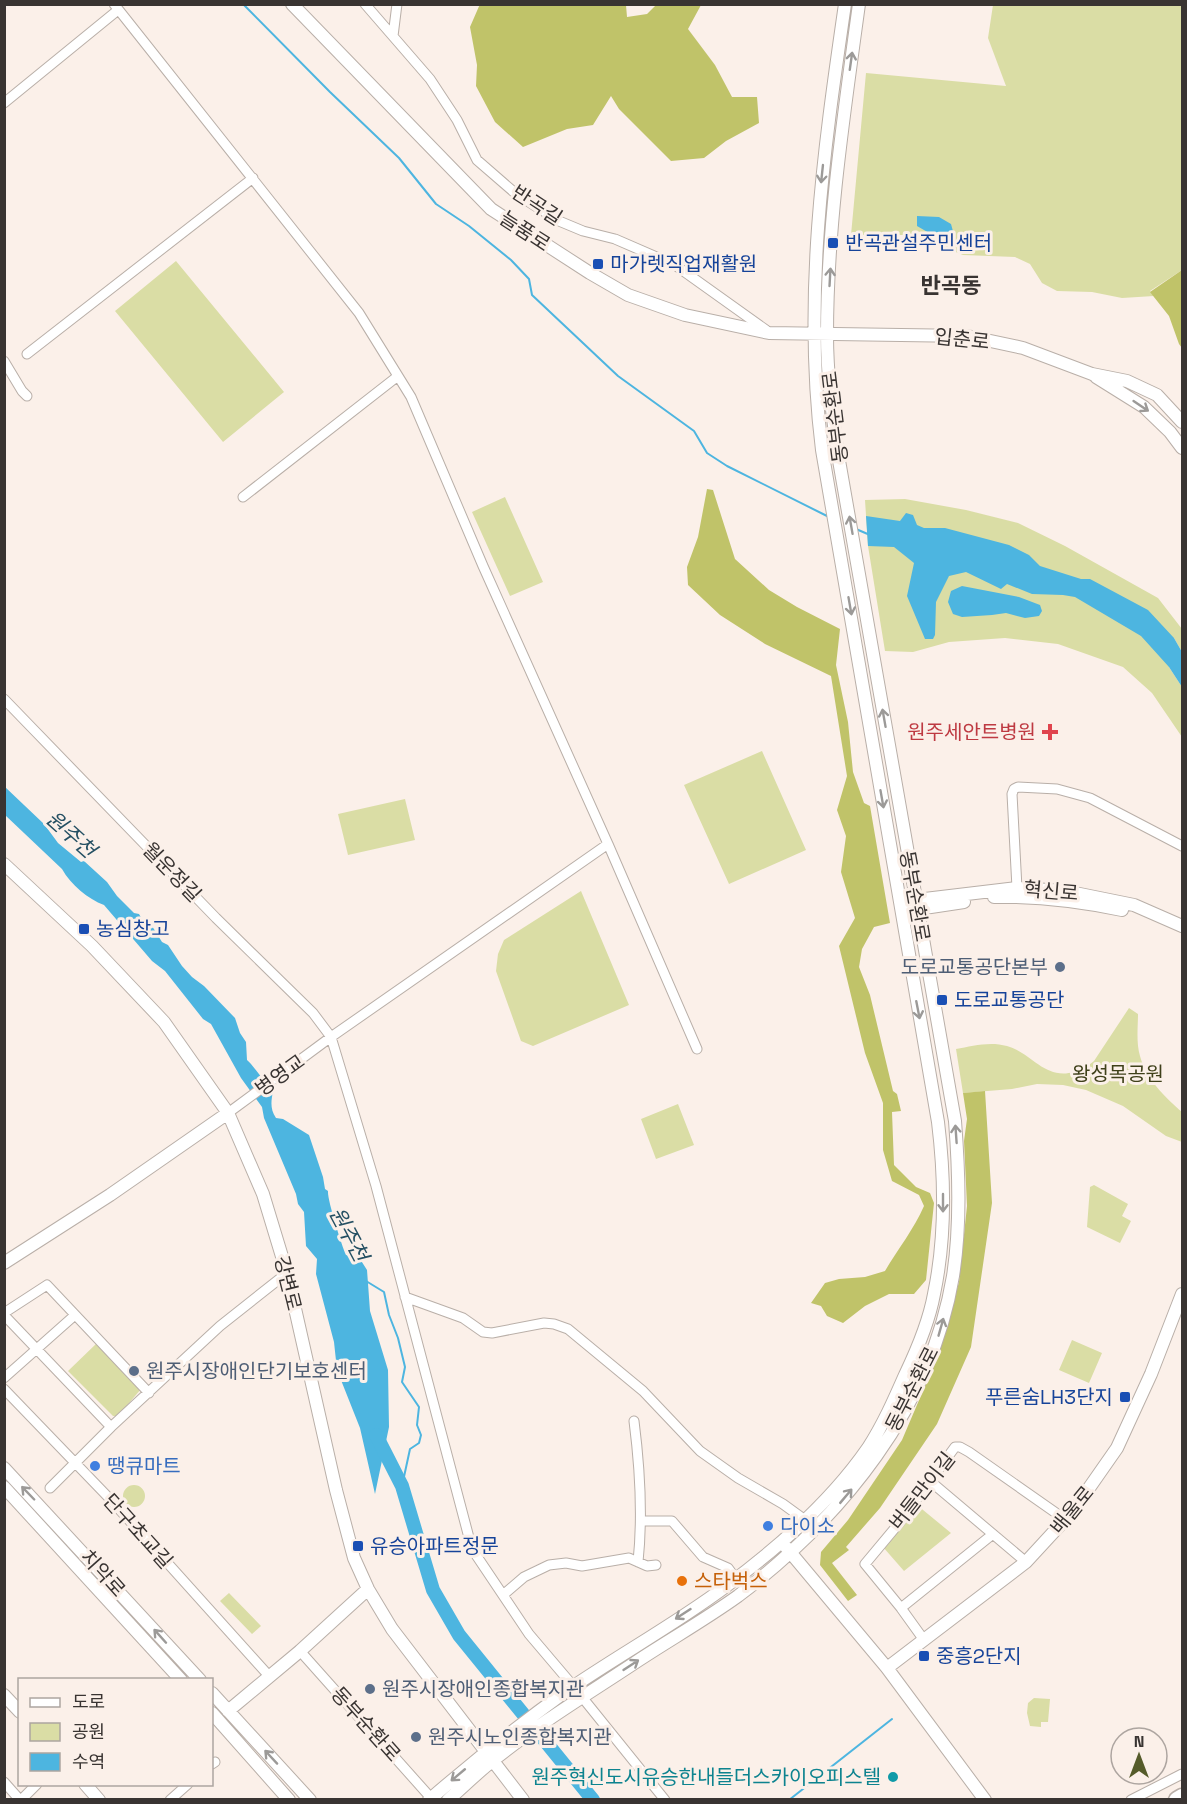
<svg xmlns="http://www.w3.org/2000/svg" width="1187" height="1804" font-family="'Space Grotesk','Noto Sans KR',sans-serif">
	<rect width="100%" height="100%" fill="#fbf0e9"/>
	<path fill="#dadda5" d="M993,5H1182V270L1150,291L1154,296L1122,298L1092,292L1057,291L1042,283L1030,264L1015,257L963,255L915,235H851L866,73L1006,86L988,38Z
		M176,261L284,392L223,442L115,311Z
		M505,497L543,582L510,596L472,512Z
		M905,499L966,510L1018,523L1065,546L1158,598L1182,629V652L1174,638L1169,667L1182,687V737L1152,693L1123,667L1058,644L1005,638L949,642L913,652L885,651L868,546L865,500Z
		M762,751L806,850L729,884L684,785Z
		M405,799L415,840L348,855L338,814Z
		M581,891L629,1005L533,1046L521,1041L496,971L498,954L504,940Z
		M1129,1008L1138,1014C1138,1027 1136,1043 1140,1056C1146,1079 1165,1097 1182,1112V1142L1166,1136L1123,1106L1086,1090L1063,1085L1037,1084L1012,1089L963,1093L956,1049C972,1046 990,1041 1007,1046C1032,1053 1044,1080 1074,1072C1082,1069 1087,1067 1094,1061Z
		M678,1104L694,1145L656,1159L641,1119Z
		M1094,1185L1128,1204L1122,1216L1131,1221L1120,1243L1087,1227L1090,1187Z
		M1072,1340L1102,1353L1089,1383L1059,1370Z
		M97,1343L141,1389L118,1416H113L68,1371Z
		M123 1496a11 11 0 1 1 22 0a11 11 0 1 1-22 0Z
		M917,1505L951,1533L904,1571L883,1547Z
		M229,1593L261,1626L252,1634L220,1601Z
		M1034,1698L1050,1699L1048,1722H1041V1727L1030,1726L1027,1713L1028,1703Z"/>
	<path fill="#c0c369" d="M480,4L626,5L627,17L647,14L656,5H701L688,29L715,65L732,97H757L759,123L726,141L704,158L671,161L619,109L611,96L593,125L567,129L523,147L495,122L476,86L477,65L470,27Z
		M1182,270V348L1179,344L1169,316L1150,292Z
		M707,489L713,490L735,559L769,590L797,607L840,629L836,665L848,722L853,772L864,803L870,806L890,923L874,927L862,949L859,967L870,995L893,1091L897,1094L901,1111L892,1112L894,1165L916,1187L930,1193L934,1203L926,1280L914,1294H889L865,1306L843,1323L827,1316L821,1306L811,1303L825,1283L839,1279L865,1277L885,1271C898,1249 914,1229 924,1206L919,1195L892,1181L883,1150V1103L865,1053L839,946L855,918L841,872L846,836L837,810L847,776L831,676L765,644L720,615L688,585L687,567L698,537Z
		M985,1091L992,1203L971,1347L937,1424L880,1508L846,1547L849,1550L832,1563L857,1595L848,1601L820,1565L821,1552L848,1520L902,1440L937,1358L959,1282L967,1206L964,1141L967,1119L963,1093Z"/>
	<path fill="#4db5e0" d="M917,216L939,217L951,224L954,235L951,241H943L917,226Z
		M906,513L913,515L917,525L924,528H945L1009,545L1029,555L1040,566L1081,579H1090L1148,610L1174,638L1182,652V687L1169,667L1141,636L1075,597L1063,595L1032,594L1007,584L1001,589L966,572L949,576L936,602L935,635L933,639H925L907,596L914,563L894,547L868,546L866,516L900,521Z
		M962,586L1019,597L1040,605L1042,611L1039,616L1025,618L1006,613L992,615L962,617L953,614L948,602L951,591Z
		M4,786L44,824L58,843L81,862L84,861L107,882L117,896L134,913L139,914L143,921L152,926L162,942L168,945L182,966L192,977L204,986L235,1018L240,1033L246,1042L247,1060C253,1065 266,1084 273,1091C271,1102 270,1109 276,1118L283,1119L309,1135L323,1177L325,1189L328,1191C327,1199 342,1246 346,1255L360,1259L367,1270L370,1311L388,1370L389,1427L375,1494L360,1428L337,1370L334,1342L316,1274L317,1259L306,1246L304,1212L298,1204L296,1194L264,1118L262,1107L241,1078L211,1024L203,1019L165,971L152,961L104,905C88,899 71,885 62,869L5,815Z"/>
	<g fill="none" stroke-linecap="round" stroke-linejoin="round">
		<path stroke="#4db5e0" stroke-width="2" d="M243,4L330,92L399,158L436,204L469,226L511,260L529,279L532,295L618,376L694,431L707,453L727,466L829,517
			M856,529L870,535
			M366,1281L384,1292L389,1315L398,1338L405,1367L402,1382L419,1407L417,1425L421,1435L419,1443L410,1449L402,1486
			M789,1800L892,1719"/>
		<path stroke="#4db5e0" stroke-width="14" d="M376,1435L402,1486L433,1590L459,1635L593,1800"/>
		<defs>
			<path id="street" d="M114,4L359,313L411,397L483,566L608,844L331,1037L228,1113
				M365,4L430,79L457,120L477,160L515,193L559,221L583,231L615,239L675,265L766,330
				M393,36L397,4
				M4,103L118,10
				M27,354L253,178
				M4,361L22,391L27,396
				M243,497L398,376
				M4,699L216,918L313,1013L331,1037L376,1186L472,1549L529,1634L574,1687
				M608,844L697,1049
				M1017,888L1012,794L1014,789L1018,787L1057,789L1090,798L1182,846
				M405,1297L463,1318L483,1332L492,1333L544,1323L554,1324L568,1329L643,1391L700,1451L738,1478L783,1504L805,1520
				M4,1313L47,1285L149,1393
				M4,1315L111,1427
				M4,1378L75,1315
				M4,1389L110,1499L270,1677
				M634,1421C640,1468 643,1515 638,1562
				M930,1481L1026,1562
				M50,1488L111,1427L220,1326L287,1273
				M641,1521H672L703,1557L728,1568L736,1579
				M503,1595L524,1577L549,1565L566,1563L582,1566L629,1558L647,1566L656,1565
				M901,1608L993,1534
				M924,1640L901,1608L865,1564L900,1522L955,1447H960L969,1452L1066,1520
				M300,1651L431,1798
				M582,1697L665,1800
				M212,1764L215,1762
				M4,1782L20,1800
				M21,1800L37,1784
				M170,1800L188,1784
				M1131,1800L1182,1774"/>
			<path id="secondary" d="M292,4L491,209L590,273L628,295L685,315L769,333L967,336L1023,348L1092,374L1127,381L1157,395L1182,422
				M1096,377L1144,407L1170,432L1182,448
				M4,864L92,946L164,1022L228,1113L263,1194L287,1273L336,1490L354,1558L368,1589L392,1629L523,1800
				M994,897C1038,896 1078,901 1122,910
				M908,901L1017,888L1065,891L1134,905L1182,926
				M911,910L964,902
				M4,1263L110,1195L228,1113
				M4,1468L200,1680
				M4,1487L181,1680
				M785,1546L887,1668L985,1800
				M887,1668L1026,1562L1073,1511L1117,1448L1151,1374L1182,1294
				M212,1693L310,1800
				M4,1695L20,1712
				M228,1711L300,1651L368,1589
				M212,1713L289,1800
				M85,1784L99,1800
				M429,1800C473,1762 518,1726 565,1692C617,1656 674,1625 725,1587C778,1548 830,1503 868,1448C883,1425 894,1400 905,1375C917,1350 929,1322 934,1294C946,1237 945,1179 938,1122L822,450C803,298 823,155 845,4
				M448,1800C464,1786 479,1771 496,1758C541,1722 591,1692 639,1660C671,1639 706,1619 738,1596C842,1517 931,1408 953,1276C961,1225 959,1172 955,1121L837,449C832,411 827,373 827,335C827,225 844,114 859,4"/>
			<path id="highway" d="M1177,1800L1182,1797"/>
		</defs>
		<use href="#street" stroke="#b9afa8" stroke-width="11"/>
		<use href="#secondary" stroke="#b9afa8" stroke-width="14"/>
		<use href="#highway" stroke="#b9afa8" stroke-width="19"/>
		<use href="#street" stroke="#fff" stroke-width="9"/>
		<use href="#secondary" stroke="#fff" stroke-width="12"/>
		<use href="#highway" stroke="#fff" stroke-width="16"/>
	</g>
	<defs><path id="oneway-shaft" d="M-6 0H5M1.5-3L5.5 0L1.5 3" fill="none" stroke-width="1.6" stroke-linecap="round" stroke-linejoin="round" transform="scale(1.5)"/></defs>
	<g stroke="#9c9a98">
		<use href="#oneway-shaft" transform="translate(851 61) rotate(-82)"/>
		<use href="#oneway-shaft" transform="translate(822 174) rotate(96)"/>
		<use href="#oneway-shaft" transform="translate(830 277) rotate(-87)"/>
		<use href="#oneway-shaft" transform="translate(1141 406) rotate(34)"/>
		<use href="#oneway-shaft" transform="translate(851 525) rotate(-100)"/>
		<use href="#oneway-shaft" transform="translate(850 606) rotate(80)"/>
		<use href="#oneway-shaft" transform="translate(884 718) rotate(-100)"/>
		<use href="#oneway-shaft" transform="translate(882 799) rotate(80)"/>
		<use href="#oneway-shaft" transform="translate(918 1010) rotate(79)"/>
		<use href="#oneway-shaft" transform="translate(956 1134) rotate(-94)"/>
		<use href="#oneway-shaft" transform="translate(943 1203) rotate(90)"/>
		<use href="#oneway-shaft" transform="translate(941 1327) rotate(-74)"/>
		<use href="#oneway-shaft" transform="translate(28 1493) rotate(-134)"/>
		<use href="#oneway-shaft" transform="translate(846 1496) rotate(-50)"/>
		<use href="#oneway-shaft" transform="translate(683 1614) rotate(147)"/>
		<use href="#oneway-shaft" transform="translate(160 1636) rotate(-132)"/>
		<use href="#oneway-shaft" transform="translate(631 1665) rotate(-33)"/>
		<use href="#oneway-shaft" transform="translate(271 1757) rotate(-133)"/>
		<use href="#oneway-shaft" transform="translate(458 1775) rotate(140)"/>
	</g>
	<g fill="#1a4fb4" stroke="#fbf0e9" stroke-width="2">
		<rect x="827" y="237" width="12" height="12" rx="3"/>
		<rect x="592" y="258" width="12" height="12" rx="3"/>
		<rect x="78" y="923" width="12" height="12" rx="3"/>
		<rect x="936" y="994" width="12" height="12" rx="3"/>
		<rect x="1119" y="1391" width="12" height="12" rx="3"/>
		<rect x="352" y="1540" width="12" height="12" rx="3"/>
		<rect x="918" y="1650" width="12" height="12" rx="3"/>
	</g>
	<path fill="#e0444e" stroke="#fbf0e9" stroke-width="2" d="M1047 723h6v6h6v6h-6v6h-6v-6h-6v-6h6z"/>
	<g fill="#5c6f8a" stroke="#fbf0e9" stroke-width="2">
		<circle cx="1060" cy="967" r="6"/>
		<circle cx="134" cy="1371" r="6"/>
		<circle cx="370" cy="1689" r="6"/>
		<circle cx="416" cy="1737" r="6"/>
	</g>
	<g fill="#3f7fe0" stroke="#fbf0e9" stroke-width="2">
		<circle cx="95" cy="1466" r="6"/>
		<circle cx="768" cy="1526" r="6"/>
	</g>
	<circle fill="#e8710a" stroke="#fbf0e9" stroke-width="2" cx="682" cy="1581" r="6"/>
	<circle fill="#0f9aa8" stroke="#fbf0e9" stroke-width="2" cx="893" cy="1777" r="6"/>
	<g text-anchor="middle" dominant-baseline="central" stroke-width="6" stroke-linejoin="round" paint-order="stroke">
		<g font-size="20" fill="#393432" stroke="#fbf0e9">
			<text transform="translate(537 205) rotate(33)">반곡길</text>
			<text transform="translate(525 231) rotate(33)">늘품로</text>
			<text transform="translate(962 339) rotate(6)">입춘로</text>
			<text transform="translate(835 417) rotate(-97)">동부순환로</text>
			<text transform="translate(172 872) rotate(46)">월운정길</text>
			<text transform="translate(1051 891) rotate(5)">혁신로</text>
			<text transform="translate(915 896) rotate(80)">동부순환로</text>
			<text transform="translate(280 1075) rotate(-36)">병영교</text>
			<text transform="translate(288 1283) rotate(76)">강변로</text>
			<text transform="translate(912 1389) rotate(-63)">동부순환로</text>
			<text transform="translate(922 1491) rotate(-52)">버들만이길</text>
			<text transform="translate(1072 1510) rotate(-51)">배울로</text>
			<text transform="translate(138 1531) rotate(48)">단구초교길</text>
			<text transform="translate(103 1573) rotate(48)">치악로</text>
			<text transform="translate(366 1724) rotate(48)">동부순환로</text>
		</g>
		<g font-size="20" fill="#164399" stroke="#fbf0e9" text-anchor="start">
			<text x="845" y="243">반곡관설주민센터</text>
			<text x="610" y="264">마가렛직업재활원</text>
			<text x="96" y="929">농심창고</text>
			<text x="954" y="1000">도로교통공단</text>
			<text x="1113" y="1397" text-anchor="end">푸른숨LH3단지</text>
			<text x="370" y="1546">유승아파트정문</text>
			<text x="936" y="1656">중흥2단지</text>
		</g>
		<g font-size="20" fill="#be3a42" stroke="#fbf0e9" text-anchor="end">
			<text x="1036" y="732">원주세안트병원</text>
		</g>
		<g font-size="20" fill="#4e5e75" stroke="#fbf0e9" text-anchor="start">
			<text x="1048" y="967" text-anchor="end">도로교통공단본부</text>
			<text x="146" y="1371">원주시장애인단기보호센터</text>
			<text x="382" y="1689">원주시장애인종합복지관</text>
			<text x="428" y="1737">원주시노인종합복지관</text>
		</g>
		<g font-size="20" fill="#3f401a" stroke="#fbf0e9">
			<text x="1118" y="1074">왕성목공원</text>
		</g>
		<g font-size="20" fill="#366cbe" stroke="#fbf0e9" text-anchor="start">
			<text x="107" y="1466">땡큐마트</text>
			<text x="780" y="1526">다이소</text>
		</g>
		<g font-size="20" fill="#c56008" stroke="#fbf0e9" text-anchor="start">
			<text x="694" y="1581">스타벅스</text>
		</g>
		<g font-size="20" fill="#0d838f" stroke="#fbf0e9" text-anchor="end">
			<text x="881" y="1777">원주혁신도시유승한내들더스카이오피스텔</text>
		</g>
		<g font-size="21" font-style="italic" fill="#255063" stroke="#fbf0e9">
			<text transform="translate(71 834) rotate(42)">원주천</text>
			<text transform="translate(349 1234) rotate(62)">원주천</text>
		</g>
		<g font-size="22" font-weight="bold" fill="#393432" stroke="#fbf0e9">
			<text x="951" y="285">반곡동</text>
		</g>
	</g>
	<rect width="1187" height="1804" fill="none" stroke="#393432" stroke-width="12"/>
	<rect x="18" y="1678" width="195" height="108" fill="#fbf0e9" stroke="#ada5a0" stroke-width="1.5"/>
	<rect x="30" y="1698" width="30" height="9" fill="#ffffff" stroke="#ada5a0" stroke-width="1.5"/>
	<text x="72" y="1708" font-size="18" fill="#393432">도로</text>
	<rect x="30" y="1723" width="30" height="18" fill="#dadda5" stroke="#ada5a0" stroke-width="1.5"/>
	<text x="72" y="1738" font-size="18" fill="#393432">공원</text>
	<rect x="30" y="1753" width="30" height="18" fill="#4db5e0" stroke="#ada5a0" stroke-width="1.5"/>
	<text x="72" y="1768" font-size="18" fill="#393432">수역</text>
	<g transform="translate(1139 1756)"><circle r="28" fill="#fbf0e9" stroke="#ada5a0" stroke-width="1.5"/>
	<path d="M0-4.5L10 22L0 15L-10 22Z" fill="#555b2a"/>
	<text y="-9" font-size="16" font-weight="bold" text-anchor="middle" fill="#393432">N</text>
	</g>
</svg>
